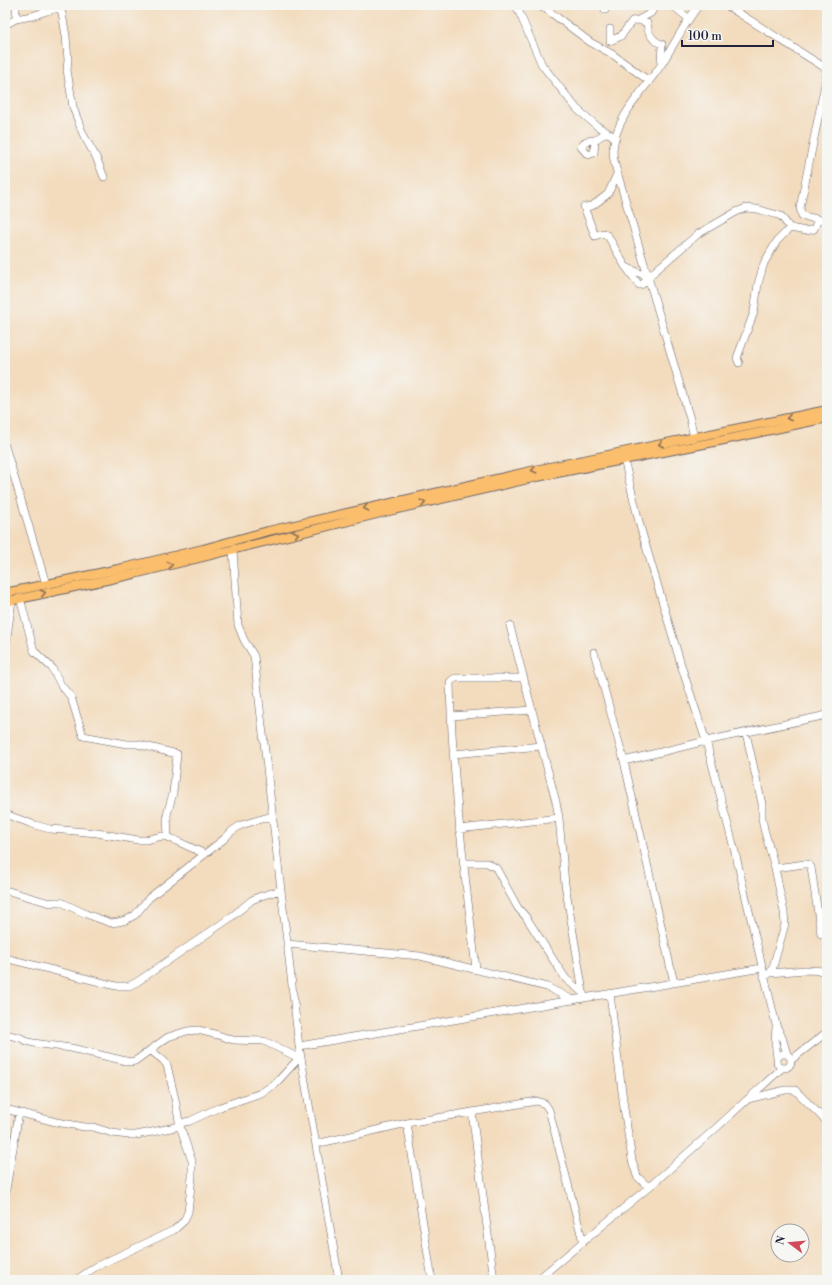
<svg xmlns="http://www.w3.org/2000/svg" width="832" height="1285" font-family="'Libre Bodoni',serif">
	<rect width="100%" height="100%" fill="#f6f6f2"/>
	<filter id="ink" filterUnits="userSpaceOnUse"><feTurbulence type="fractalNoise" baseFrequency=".025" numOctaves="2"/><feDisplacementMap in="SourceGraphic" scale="8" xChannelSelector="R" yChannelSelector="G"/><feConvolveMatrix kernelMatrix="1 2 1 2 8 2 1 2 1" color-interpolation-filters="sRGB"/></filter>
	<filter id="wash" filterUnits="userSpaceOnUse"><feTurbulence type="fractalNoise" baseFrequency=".012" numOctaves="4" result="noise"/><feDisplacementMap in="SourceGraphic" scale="16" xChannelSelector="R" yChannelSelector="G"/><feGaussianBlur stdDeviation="0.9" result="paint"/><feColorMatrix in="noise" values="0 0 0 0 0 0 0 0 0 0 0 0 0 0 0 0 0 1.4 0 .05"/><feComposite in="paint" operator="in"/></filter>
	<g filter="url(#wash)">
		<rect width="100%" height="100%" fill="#f3dcbe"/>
	</g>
	<g filter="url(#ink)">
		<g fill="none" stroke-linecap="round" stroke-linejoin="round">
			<defs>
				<path id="minor" d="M16,5V19
					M516,5L542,65L577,109L597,126L616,138
					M536,5L546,9L590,42L612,54L649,81
					M604,5L605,10
					M672,5L688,18
					M726,5L827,69
					M59,7L62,13L66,36L68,60L67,70L73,107L83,134L96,157L104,177
					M638,20L651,13L655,5
					M5,25L16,19L32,16L47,11L69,5
					M610,29V41L621,36L632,21L638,20L647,23C648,34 652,41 662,44L661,62
					M827,74L800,208L802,216L818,219L827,224
					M595,140L594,153L588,155L581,147L586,141L595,140L607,132
					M617,174L608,194L592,206L584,207L595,236L603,233L608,236L625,266L639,285L643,284L648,277L698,234L736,212L746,208L757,209L781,216L790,228
					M626,267L648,277
					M739,363L737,358L754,312L758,284L764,263L777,241L790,228L806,231L814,229L818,219
					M694,438L690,419L615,165C614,161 613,155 613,150C616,116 643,92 661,65C674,45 684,24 699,5
					M5,446L46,584
					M623,455L640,526L682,668L706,741L736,856L776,1025L782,1037L787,1054
					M233,550L238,625L244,640L254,656L299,1046L339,1280
					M20,598L34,651L52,668L61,685L71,697L83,736L127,744H137L177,754L173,793L167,815L168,837
					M510,626L556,802L559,818L565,884L584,998
					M5,651L12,600
					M594,652L624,761L674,983
					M451,716L532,710
					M746,733L762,804V818L764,829L775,868L784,912L785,924L773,967L770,973L764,977
					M453,754L541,746
					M624,761L706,741L827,715
					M5,814L35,825L50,829L64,830L97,833L138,840H146L162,836L168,837L205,854
					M459,829L559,818
					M463,863H487L496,868L518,908L526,917L554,961L566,979L583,993
					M775,868L805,864H808L811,867L821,934
					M5,890L50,903L54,902H61L86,914L111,923L118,922L126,920L135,915L149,898L224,839L232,831L241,825L272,816
					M287,944L420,956L547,987L573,1000
					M5,958L116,986H129L137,982L230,918L252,900L261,896L281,890
					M476,969C465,874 452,779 450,682L452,680L456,678H524
					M770,973L805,970L827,971
					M610,994L624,1108L632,1160L637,1176L644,1183L649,1187
					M776,1027L775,1041L777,1058
					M5,1034L21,1038L26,1041L33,1043L71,1048L130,1062L135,1061L168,1037L187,1031L198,1030L218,1035L233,1040L264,1041L301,1059
					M299,1046L762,968
					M777 1061a7 7 0 1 1 14 0a7 7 0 1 1-14 0Z
					M791,1060L827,1032
					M748,1099L785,1090H795L827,1122
					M5,1109L56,1122L85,1127H93L112,1133L128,1135H136L152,1132L180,1126
					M472,1112L494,1280
					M180,1123L190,1121L220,1107L261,1093L276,1083L299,1058
					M407,1123L432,1280
					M316,1144L407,1123L537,1101L545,1104L549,1110L583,1242
					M5,1195L19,1113
					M76,1280L97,1266L174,1230L184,1221L188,1212L192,1177V1161L180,1126L175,1099L167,1065L163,1060L150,1050
					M537,1280L649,1187L715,1129L782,1068"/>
				<path id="major" d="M5,593L123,568L203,549L268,531L535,470L827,410
					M5,602L134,574L389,511L537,477L719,441L827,418"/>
			</defs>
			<use href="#minor" stroke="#6b6369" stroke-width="8"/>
			<use href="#major" stroke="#6b6369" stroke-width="10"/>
			<use href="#minor" stroke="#fff" stroke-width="7"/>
			<use href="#major" stroke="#fabe6d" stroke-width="8"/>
		</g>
		<defs><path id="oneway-chevron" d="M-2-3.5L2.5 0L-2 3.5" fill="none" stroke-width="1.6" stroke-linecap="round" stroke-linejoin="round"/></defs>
		<g stroke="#8e7054">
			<use href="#oneway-chevron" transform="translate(789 418) rotate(168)"/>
			<use href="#oneway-chevron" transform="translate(661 444) rotate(169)"/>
			<use href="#oneway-chevron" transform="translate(534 470) rotate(168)"/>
			<use href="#oneway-chevron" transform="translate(423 503) rotate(-13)"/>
			<use href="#oneway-chevron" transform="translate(366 508) rotate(167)"/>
			<use href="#oneway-chevron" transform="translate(296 534) rotate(-14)"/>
			<use href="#oneway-chevron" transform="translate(170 565) rotate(-14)"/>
			<use href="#oneway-chevron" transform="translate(43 593) rotate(-12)"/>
		</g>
	</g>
	<rect width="832" height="1285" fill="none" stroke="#f6f6f2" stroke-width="20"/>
	<g transform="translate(790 1243) rotate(286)"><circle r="19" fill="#f6f6f2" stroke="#a1a1a9"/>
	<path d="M0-3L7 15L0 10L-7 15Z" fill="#d1495b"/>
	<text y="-6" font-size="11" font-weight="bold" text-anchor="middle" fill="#22223b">N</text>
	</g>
	<path d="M682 40v6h91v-6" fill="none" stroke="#22223b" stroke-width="2"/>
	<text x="688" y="40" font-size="12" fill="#22223b" stroke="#f6f6f2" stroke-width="3" paint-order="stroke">100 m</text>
</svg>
